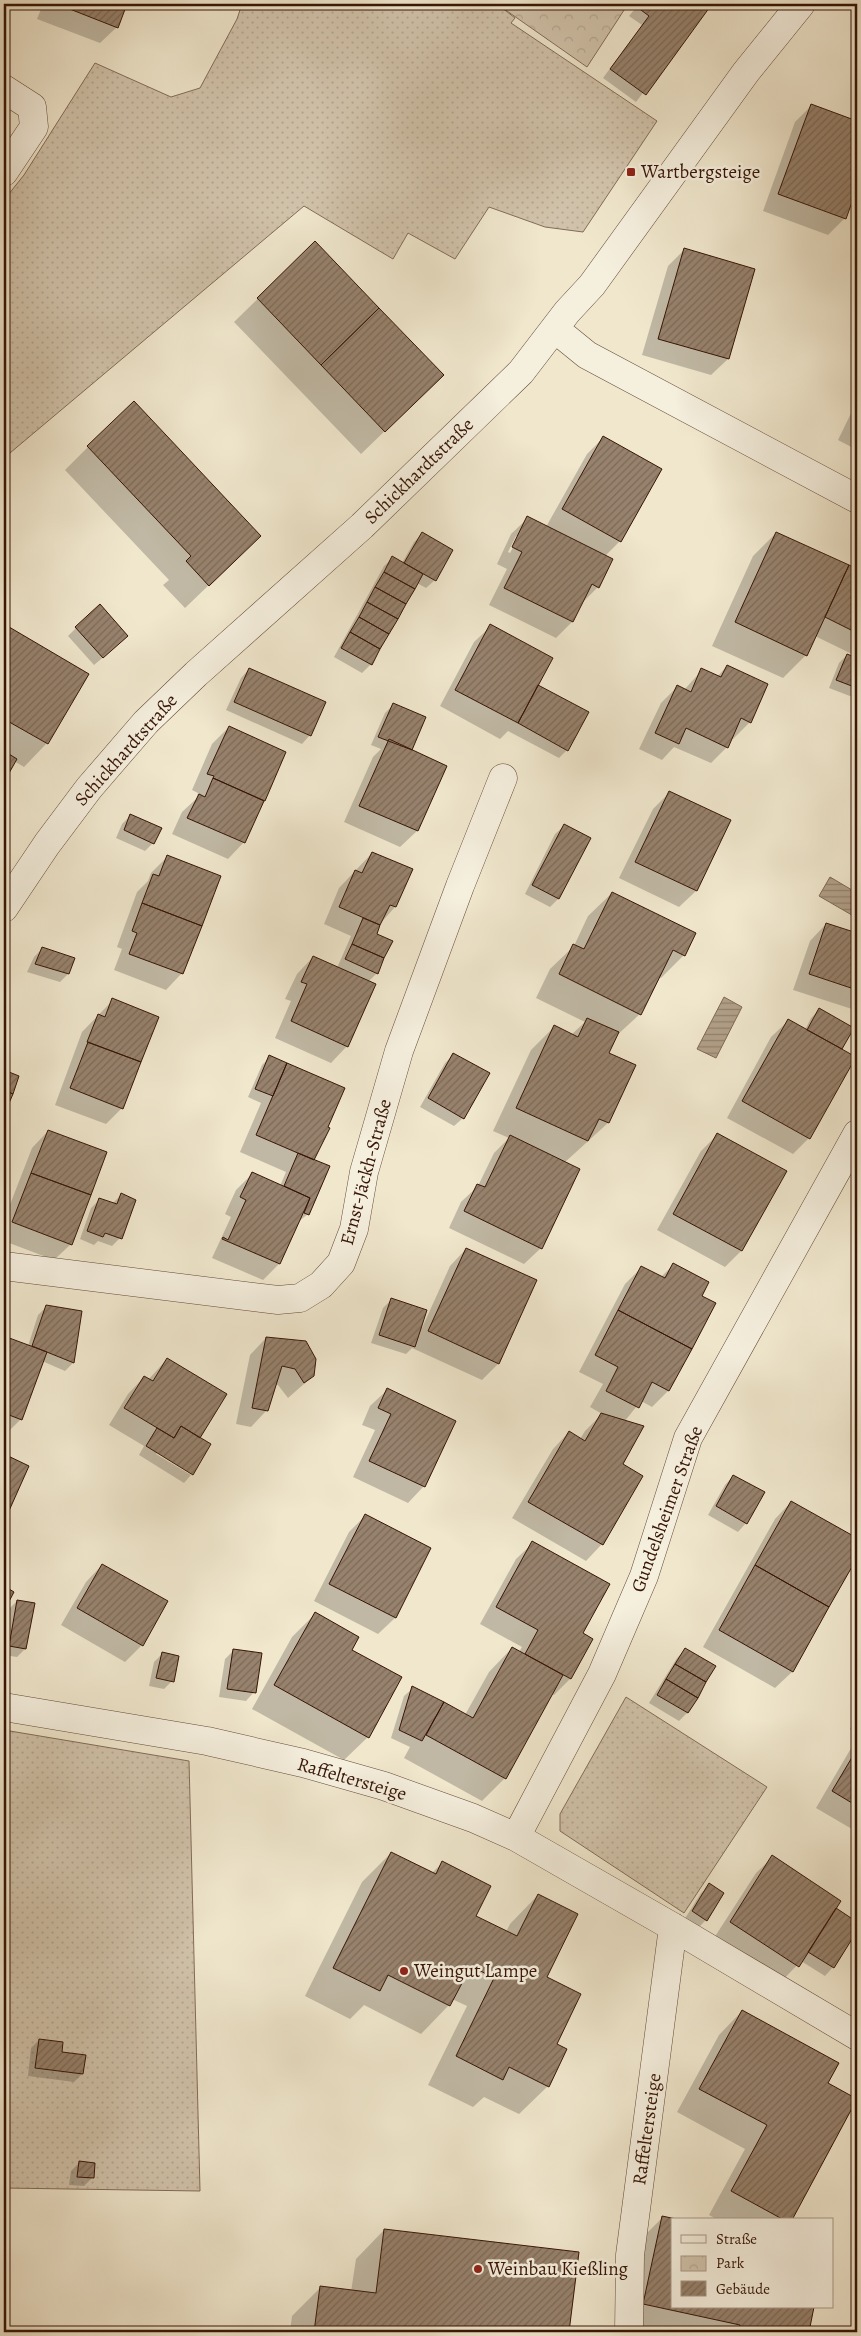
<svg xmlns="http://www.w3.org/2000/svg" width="861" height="2336" font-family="Alegreya,serif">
	<defs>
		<pattern id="grass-dots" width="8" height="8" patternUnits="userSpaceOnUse" patternTransform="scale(1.25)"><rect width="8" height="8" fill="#d1c3ab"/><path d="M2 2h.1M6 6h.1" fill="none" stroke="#b4a792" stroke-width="1.8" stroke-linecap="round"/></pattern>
		<pattern id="park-crowns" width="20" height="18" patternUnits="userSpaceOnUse" patternTransform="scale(1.25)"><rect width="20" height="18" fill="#d1c3ab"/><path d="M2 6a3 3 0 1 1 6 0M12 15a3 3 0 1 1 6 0" fill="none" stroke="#b4a792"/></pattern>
		<pattern id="water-rules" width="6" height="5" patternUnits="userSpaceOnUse" patternTransform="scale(1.25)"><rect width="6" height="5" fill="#b1a089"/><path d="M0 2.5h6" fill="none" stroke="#91816e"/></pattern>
		<pattern id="building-hatch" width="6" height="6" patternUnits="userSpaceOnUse" patternTransform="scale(1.25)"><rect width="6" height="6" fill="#97826d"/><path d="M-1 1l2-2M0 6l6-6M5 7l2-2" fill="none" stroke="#7c6958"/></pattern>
	</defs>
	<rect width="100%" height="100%" fill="#f0e7cd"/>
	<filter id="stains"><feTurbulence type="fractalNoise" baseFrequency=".004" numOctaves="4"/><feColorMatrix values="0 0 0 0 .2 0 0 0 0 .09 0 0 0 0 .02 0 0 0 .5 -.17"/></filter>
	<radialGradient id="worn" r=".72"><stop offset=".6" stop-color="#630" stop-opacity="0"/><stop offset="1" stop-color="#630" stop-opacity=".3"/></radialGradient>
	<path fill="url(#grass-dots)" stroke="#846c58" d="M242,4H497L515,18L511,23L657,121L583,232L545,227L489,207L455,259L408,233L393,259L304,206L4,458V200L24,175L95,63L171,97L200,88L237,19Z
		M626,1697L767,1787L684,1913L560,1831V1814Z
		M4,1730L189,1761L200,2191L4,2188Z"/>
	<path fill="url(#park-crowns)" stroke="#846c58" d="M497,4H628L587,67Z"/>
	<path fill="url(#water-rules)" stroke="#806855" d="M830,877L857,893V918L819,896Z
		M724,997L742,1007L716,1058L697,1049Z"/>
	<path fill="#0003" fill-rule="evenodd" d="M43,4H125L117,27L100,43L37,19Z
		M639,4H711L636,102L603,78L642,25L629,16Z
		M812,105L857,122V184L845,218L828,235L763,211L795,122Z
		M315,243L419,398L361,454L234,322Z
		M684,250L728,359L711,375L642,355L668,266Z
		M857,401V450L838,440Z
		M603,438L620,541L605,556L598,587L582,603L572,622L556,638L489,605L507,569L497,564L511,534L528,518L546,527L587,454ZM516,536H519L510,553L508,552Z
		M88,447L236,559L185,608L163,585L169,580L65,470Z
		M776,533L857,570L856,656L815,636L806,655L783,678L712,646L753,556Z
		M422,534L435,580L426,588L417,583L371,664L362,673L334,657L384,566L393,558L402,563L414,542Z
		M4,625L88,674L47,743L24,767L14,761L4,779Z
		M491,626L567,750L559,758L508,731L500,739L440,706L474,642Z
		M76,628L119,644L94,665L68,636Z
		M847,655L857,659V695L855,698L829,688L839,663Z
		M727,666L750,722L733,739L731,738L727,747L711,763L674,747L662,760L639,749L661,703L677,687L684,690L702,670L717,677Z
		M249,669L310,735L302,744L226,710L241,678Z
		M394,704L410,750L446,766L417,831L400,847L344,822L373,757L381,749L371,745L385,713Z
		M229,727L285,752L244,842L228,859L172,834L182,812L196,799L198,793L192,790L212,744Z
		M670,792L729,821L696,891L679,907L619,878L653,809Z
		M130,816L153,843L145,851L116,838L122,824Z
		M564,826L589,839L558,899L550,907L525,894L555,834Z
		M372,853L411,870L395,907L379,925L376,935L377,973L368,982L347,1046L331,1063L275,1038L291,1001L285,999L297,974L313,957L337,968L351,936L324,924L339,888Z
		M168,856L182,973L166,990L114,970L122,949L117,947L137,892L148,881L151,873Z
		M612,893L684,955L661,978L658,977L640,1014L615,1037L608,1054L634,1066L608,1123L564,1163L541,1248L524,1264L449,1228L461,1202L478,1186L494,1153L509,1138L493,1131L531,1050L554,1027L571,1035L585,1022L536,998L550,969L574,946L588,916Z
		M826,924L857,934V1004L852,1009L793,990L810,941Z
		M42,949L68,974L60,982L27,972L34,957Z
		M113,1000L122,1108L106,1124L55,1105L82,1032Z
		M819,1010L841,1048L809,1138L793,1154L727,1118L771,1037L788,1021L805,1030L811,1018Z
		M454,1054L463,1118L454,1126L420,1107L445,1063Z
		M270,1057L312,1160L329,1167L308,1214L298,1222L279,1264L263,1280L212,1258L231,1217L225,1214L236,1190L252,1174L280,1186L286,1172L240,1152L261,1103L248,1097L262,1065Z
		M48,1131L71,1244L54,1260L4,1241V1220L32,1148Z
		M718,1134L785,1171L741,1251L725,1267L657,1230L701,1151Z
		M121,1195L120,1238L112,1246L98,1241L94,1245L80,1239L91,1208L100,1199L113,1203Z
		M466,1249L498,1364L482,1380L412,1348L406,1354L371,1343L383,1308L391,1300L422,1328L450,1266Z
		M673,1265L700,1297L668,1391L652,1407L641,1401L624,1422L621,1464L602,1544L586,1561L512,1518L553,1449L569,1432L580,1439L585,1431L602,1414L590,1407L603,1384L579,1372L625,1284L641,1268L661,1277Z
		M47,1306L73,1363L65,1371L42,1361L21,1419L4,1436V1337L28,1346L38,1315Z
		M266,1338L313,1376L288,1398L278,1385L275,1384L267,1410L251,1427L236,1424L250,1355Z
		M167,1359L225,1394L156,1454L191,1475L184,1483L139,1455L144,1446L109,1425L128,1394L144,1377L148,1380Z
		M387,1390L424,1486L408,1503L353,1477L375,1430L362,1425L370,1406Z
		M4,1456L28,1467L4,1519Z
		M733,1476L746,1523L738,1532L708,1515L725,1485Z
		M791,1502L857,1539V1555L792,1672L775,1688L703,1647L775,1519Z
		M365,1516L430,1549L395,1618L378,1634L314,1601L349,1532Z
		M533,1543L581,1634L591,1639L570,1679L554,1695L552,1694L505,1778L482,1801L404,1758L410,1747L391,1738L404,1696L413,1688L465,1715L489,1672L512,1648L519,1652L522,1647L480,1624L516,1559Z
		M102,1565L142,1645L125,1662L61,1625L86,1582Z
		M17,1601L25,1649L17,1657L4,1655V1641L9,1609Z
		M315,1614L351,1650L368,1737L344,1760L252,1709L292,1637Z
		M234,1650L254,1692L246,1701L219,1697L225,1659Z
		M685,1650L714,1667L687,1713L679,1721L649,1703L677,1658Z
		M162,1654L172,1681L164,1689L149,1686L154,1662Z
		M857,1716V1734L850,1729Z
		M857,1738V1832L816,1808Z
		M391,1853L432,1873L442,1863L475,1917L506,1932L510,1924L538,1895L545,1978L555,2045L548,2086L519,2114L484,2097L473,2107L428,2085L467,2006L452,1999L449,2005L421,2034L364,2005L350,2019L305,1996L362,1882Z
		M773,1857L835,1908L857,1924V1928L833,1967L825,1976L801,1961L781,1982L714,1938L756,1873Z
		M710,1885L706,1920L698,1928L684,1920L701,1893Z
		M742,2011L826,2084L791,2220H718L709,2215L745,2149L677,2112L719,2035Z
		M39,2040L82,2074L74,2082L28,2076L31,2048Z
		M79,2163L92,2178L84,2186L69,2185L71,2171Z
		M663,2217L672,2220V2307H813L808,2332H644L621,2327L640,2240Z
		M384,2230L577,2253L568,2332H290L292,2316L320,2288L351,2292L356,2259Z"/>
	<path fill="url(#building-hatch)" stroke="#371506" d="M57,4H127L118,28Z
		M639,4H712L646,95L610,69L649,16L637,7Z
		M811,104L857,121V188L846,219L778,194Z
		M315,241L379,308L321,365L257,298Z
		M684,248L755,269L729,359L658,339Z
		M379,308L444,375L385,432L321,365Z
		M134,401L261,536L209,586L186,561L191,556L87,446Z
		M603,436L662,469L621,542L562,509Z
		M527,516L613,559L599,588L592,584L573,622L504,588L522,552L512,547Z
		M422,532L453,550L436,581L404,563Z
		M776,532L849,565L807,656L735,622Z
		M392,556L423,574L415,589L384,572Z
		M849,565L857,569V633L825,617Z
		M384,572L415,589L406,604L375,587Z
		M375,587L406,604L398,619L367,602Z
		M367,602L398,619L389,634L359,617Z
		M100,604L128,636L103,658L75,627Z
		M359,617L389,634L380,649L350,632Z
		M4,624L89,674L48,744L4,719Z
		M490,624L553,658L518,723L455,690Z
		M350,632L380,649L372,665L341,648Z
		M847,654L857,658V688L836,680Z
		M727,665L768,684L751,723L741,718L728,748L686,728L679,744L655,733L677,685L691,692L701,668L721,677Z
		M249,668L326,702L311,736L234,702Z
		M538,685L589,712L568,751L518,723Z
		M393,703L426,717L412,750L378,737Z
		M229,726L286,752L265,801L213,778L214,776L207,774Z
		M389,739L447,766L418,831L359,806Z
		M4,751L17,759L4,782Z
		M213,778L264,801L245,843L187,818L199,794L205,797Z
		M669,791L731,820L697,891L635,862Z
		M130,814L162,828L154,844L124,830Z
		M564,824L591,838L559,899L532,885Z
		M372,852L413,869L396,907L390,905L380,925L339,907L355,870L362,873Z
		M167,855L221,876L202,926L142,903L153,874L159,876Z
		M612,892L696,933L685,956L673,950L641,1015L559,974L573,944L584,949Z
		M142,903L202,926L183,974L129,954L137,933L132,931Z
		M363,918L380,925L377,934L393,941L384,958L352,944Z
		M826,923L857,933V990L809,974Z
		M352,944L384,958L378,974L345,959Z
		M42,947L75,958L69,974L35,964Z
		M313,956L376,984L348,1047L291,1021L307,984L301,982Z
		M112,998L159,1017L141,1062L87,1042L98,1014L105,1017Z
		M819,1008L854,1028L842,1049L807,1030Z
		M587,1018L619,1032L609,1053L636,1065L609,1123L599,1119L588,1141L516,1108L554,1025L578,1037Z
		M788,1019L856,1057L810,1139L742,1101Z
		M88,1042L141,1062L123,1109L70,1088Z
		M453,1053L490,1073L464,1119L428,1098Z
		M269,1055L287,1063L273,1096L255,1089Z
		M287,1063L345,1088L328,1127L330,1128L314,1160L256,1135Z
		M4,1070L19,1076L13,1094L4,1090Z
		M4,1090L13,1094L6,1110L4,1109Z
		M48,1130L107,1152L91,1195L31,1173Z
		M717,1133L787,1171L742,1251L673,1214Z
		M510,1135L580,1169L542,1249L464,1211L477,1184L485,1187Z
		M298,1153L330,1166L309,1215L304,1213L310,1198L284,1186Z
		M252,1172L310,1198L280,1264L222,1239L223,1237L228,1240L246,1200L240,1197Z
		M31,1173L91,1195L72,1245L12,1222Z
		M121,1193L136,1200L122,1239L105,1233L103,1237L87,1231L99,1198L117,1204Z
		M466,1248L537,1280L499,1364L428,1331Z
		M673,1263L709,1282L702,1296L716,1303L692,1349L618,1310L641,1266L665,1278Z
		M391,1298L427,1310L415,1347L379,1335Z
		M46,1305L82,1311L74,1363L32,1346Z
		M618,1310L692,1349L669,1391L652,1382L639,1408L606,1391L618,1367L595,1355Z
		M4,1336L47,1352L22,1420L4,1413Z
		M266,1337L306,1341L316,1359L314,1376L304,1383L295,1369L282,1366L268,1411L252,1408Z
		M167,1358L227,1394L200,1438L181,1426L174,1438L124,1408L144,1376L153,1381Z
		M387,1388L456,1421L425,1487L369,1461L391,1414L378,1408Z
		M601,1413L644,1426L623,1464L643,1476L603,1545L528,1502L569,1431L585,1441Z
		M181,1426L211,1444L193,1475L146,1446L157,1428L174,1438Z
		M4,1454L29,1466L4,1522Z
		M733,1475L765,1492L747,1524L716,1506Z
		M791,1501L857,1538V1558L829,1607L755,1565Z
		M365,1514L431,1548L396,1618L329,1584Z
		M532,1541L610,1584L583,1633L593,1639L571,1679L525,1654L538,1630L496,1607Z
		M102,1564L168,1601L143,1646L77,1608Z
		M755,1565L829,1607L793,1672L719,1630Z
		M4,1586L14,1592L4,1611Z
		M17,1600L35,1603L26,1649L9,1646Z
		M315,1612L359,1637L352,1650L402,1677L369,1738L274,1685Z
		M512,1647L563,1675L506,1779L426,1735L444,1702L473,1718Z
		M685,1648L716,1666L706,1682L675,1664Z
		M233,1649L262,1653L256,1693L227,1689Z
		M162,1652L179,1656L174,1682L156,1678Z
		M675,1664L706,1682L698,1698L666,1679Z
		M666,1679L698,1698L688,1713L657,1695Z
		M412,1686L444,1702L422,1741L399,1730Z
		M857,1749V1806L832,1791Z
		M391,1852L436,1874L442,1861L491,1886L476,1916L517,1936L538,1894L578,1914L547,1977L581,1994L557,2044L567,2049L549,2087L509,2067L503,2080L456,2056L494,1978L471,1966L450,2006L388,1975L380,1991L333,1968Z
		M772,1855L841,1901L799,1967L730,1922Z
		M709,1883L724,1893L707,1921L692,1911Z
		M836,1908L857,1922V1931L834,1968L808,1952Z
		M742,2010L839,2063L828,2083L857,2099L792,2220H784L731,2191L767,2125L699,2089Z
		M39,2039L63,2042L62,2052L86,2055L83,2074L35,2068Z
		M79,2161L95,2163L94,2178L77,2177Z
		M662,2216L681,2220H672V2307H814L809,2332H738L740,2325L643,2304Z
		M384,2229L579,2252L569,2332H314L320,2286L376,2293Z"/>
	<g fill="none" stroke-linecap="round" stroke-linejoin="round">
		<defs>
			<path id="minor" d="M4,89L32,107L34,127L4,172
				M555,329L587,355L857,499
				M4,908L47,844L89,788L146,722L196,674L362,526L521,372L567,312L592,285L746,72L801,4
				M4,1266L278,1300L300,1298L321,1285L341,1263L354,1229L364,1172L399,1051L460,886L503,778
				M4,1707L207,1741L303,1763L384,1786L473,1818L516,1837L673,1927L857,2036
				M516,1837L602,1674L644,1576L688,1438L857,1134
				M629,2332L630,2255L673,1927"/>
		</defs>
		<use href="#minor" stroke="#654a38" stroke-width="29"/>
		<use href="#minor" stroke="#f5efde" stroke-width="28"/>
	</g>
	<g fill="#8f2418" stroke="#f5efde" stroke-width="2">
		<rect x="626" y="167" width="10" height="10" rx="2.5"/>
		<circle cx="404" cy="1971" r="5"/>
		<circle cx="478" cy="2269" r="5"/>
	</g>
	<g text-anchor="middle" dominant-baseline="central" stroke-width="5" stroke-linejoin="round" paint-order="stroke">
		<g font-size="19" fill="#371506" stroke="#f5efde" text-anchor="start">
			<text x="641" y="172">Wartbergsteige</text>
			<text x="414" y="1971">Weingut Lampe</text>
			<text x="488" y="2269">Weinbau Kießling</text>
		</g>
		<g font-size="19" fill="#371506" stroke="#f5efde">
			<text transform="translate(419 471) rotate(-44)">Schickhardtstraße</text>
			<text transform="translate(126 750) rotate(-48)">Schickhardtstraße</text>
			<text transform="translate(366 1172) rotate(-75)">Ernst-Jäckh-Straße</text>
			<text transform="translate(667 1509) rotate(-70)">Gundelsheimer Straße</text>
			<text transform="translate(352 1779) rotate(16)">Raffeltersteige</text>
			<text transform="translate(647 2129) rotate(-82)">Raffeltersteige</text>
		</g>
	</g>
	<rect width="861" height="2336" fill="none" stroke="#f0e7cd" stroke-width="20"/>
	<rect x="5" y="5" width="851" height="2326" fill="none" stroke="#371506" stroke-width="2.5"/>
	<rect x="10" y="10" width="841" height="2316" fill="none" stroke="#371506"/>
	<rect x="671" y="2218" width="162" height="90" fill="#f5efde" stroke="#a99888"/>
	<rect x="681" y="2235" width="25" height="8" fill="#f5efde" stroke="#a99888"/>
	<text x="716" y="2244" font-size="15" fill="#371506">Straße</text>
	<rect x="681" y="2256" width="25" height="15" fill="url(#park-crowns)" stroke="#a99888"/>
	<text x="716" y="2268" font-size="15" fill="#371506">Park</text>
	<rect x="681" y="2281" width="25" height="15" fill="url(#building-hatch)" stroke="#a99888"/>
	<text x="716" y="2294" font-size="15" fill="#371506">Gebäude</text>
	<rect width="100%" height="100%" filter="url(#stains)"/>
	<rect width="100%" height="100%" fill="url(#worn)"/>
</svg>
